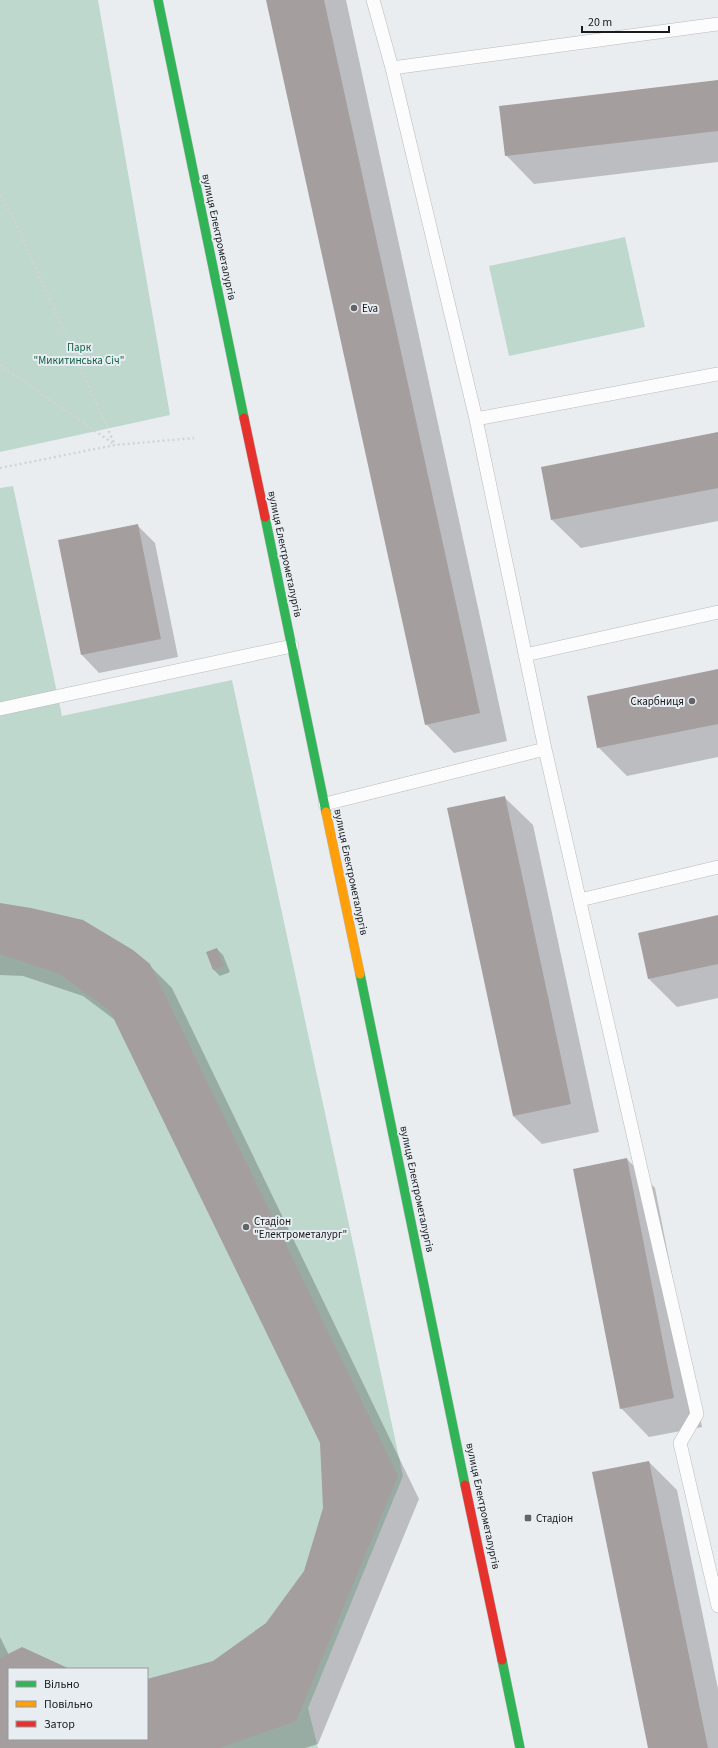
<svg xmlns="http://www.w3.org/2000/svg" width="718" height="1748" font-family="'Source Sans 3',sans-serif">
	<rect width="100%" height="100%" fill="#eaedf0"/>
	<path fill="#bfd8ce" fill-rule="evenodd" d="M0,0H98L170,415L0,452Z
		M625,237L645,327L509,356L489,266Z
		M13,486L62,716L232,680L403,1476L308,1708L318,1748H0V488ZM9,1669H147V1739H9Z"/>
	<path fill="#0003" d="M267,0H346L507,741L454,753L426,724Z
		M718,81V162L534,184L506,155Z
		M718,433V521L581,548L552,520Z
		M137,525L155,543L178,657L99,673L82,655Z
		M718,670V757L627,776L598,747Z
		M504,797L533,825L599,1132L542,1144L513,1116Z
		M0,904L149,965L172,988L419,1499L318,1744L305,1748H0V1637L9,1655L68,1669H9V1739H147V1680L214,1662L267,1624L305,1571L324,1508L321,1443L115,1020L83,996L23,976L0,975Z
		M718,916V998L677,1007L649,979Z
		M217,949L223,955L230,972L220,976L214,970L207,953Z
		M627,1159L655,1188L702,1427L649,1437L621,1408Z
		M649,1462L677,1490L718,1689V1748H649Z"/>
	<path fill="#a59e9e" d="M266,0H324L480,713L425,725Z
		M718,80V131L505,156L499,106Z
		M718,432V488L551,520L541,467Z
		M138,524L161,639L81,655L58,540Z
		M718,669V724L597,748L587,696Z
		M505,796L571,1104L513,1116L447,808Z
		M0,903L31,908L83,920L133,950L150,964L398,1476L296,1721L219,1748H0V1658L22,1647L70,1669H9V1739H147V1679L213,1661L266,1623L304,1571L323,1508L320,1443L110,1011L60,974L0,954Z
		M718,915V964L648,979L638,933Z
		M217,948L224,966L213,970L206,952Z
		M627,1158L674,1398L620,1409L573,1169Z
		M649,1461L708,1748H648L592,1472Z"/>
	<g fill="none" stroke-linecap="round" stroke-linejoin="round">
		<defs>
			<path id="lane" d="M373,0L392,68L476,419L545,749L697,1414L680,1443L718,1606
				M392,68L718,24
				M476,419L718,374
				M525,655L718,612
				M0,709L292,646
				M325,804L545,749
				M580,900L718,867"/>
			<path id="fast" d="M158,0L244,418
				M265,517L326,812
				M360,974L465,1485
				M502,1660L520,1748"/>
			<path id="slow" d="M326,812L360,974"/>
			<path id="jam" d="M244,418L265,517
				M465,1485L502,1660"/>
		</defs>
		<use href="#lane" stroke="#b8babc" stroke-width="14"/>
		<use href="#fast" stroke="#b8babc" stroke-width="10"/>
		<use href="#slow" stroke="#b8babc" stroke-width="10"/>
		<use href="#jam" stroke="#b8babc" stroke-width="10"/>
		<path stroke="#d2d4d4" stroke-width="2.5" stroke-dasharray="2 3" stroke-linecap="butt" d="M0,195L13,217L115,445
			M0,365L114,444
			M0,468L115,445L194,438"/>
		<use href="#lane" stroke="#fcfcfd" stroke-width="13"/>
		<use href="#fast" stroke="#30b455" stroke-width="9"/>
		<use href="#slow" stroke="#ff9f0a" stroke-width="9"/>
		<use href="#jam" stroke="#e5322d" stroke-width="9"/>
	</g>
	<g fill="#626466" stroke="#e8edf2" stroke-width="1.5">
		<circle cx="354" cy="308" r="4"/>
		<circle cx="692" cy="701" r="4"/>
		<circle cx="246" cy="1227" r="4"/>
		<rect x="524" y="1514" width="8" height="8" rx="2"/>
	</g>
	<g text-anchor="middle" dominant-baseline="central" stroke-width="4" stroke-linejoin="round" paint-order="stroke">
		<g font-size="11" fill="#181a1c" stroke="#e8edf2">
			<text transform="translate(219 237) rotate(78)">вулиця Електрометалургів</text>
			<text transform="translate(285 554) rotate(78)">вулиця Електрометалургів</text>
			<text transform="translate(351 872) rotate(78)">вулиця Електрометалургів</text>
			<text transform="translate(417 1189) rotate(78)">вулиця Електрометалургів</text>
			<text transform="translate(483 1506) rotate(78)">вулиця Електрометалургів</text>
		</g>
		<g font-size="11" fill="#181a1c" stroke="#e8edf2" text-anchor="start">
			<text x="362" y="308">Eva</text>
			<text x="684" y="701" text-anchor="end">Скарбниця</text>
			<text x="254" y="1221">Стадіон<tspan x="254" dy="13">"Електрометалург"</tspan></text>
			<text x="536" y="1518">Стадіон</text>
		</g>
		<g font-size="11" fill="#146146" stroke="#e8edf2">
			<text x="79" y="347">Парк<tspan x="79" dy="13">"Микитинська Січ"</tspan></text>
		</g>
	</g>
	<rect x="8" y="1668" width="140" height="72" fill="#e8edf2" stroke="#95999c"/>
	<rect x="16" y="1681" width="20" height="6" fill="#30b455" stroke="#95999c"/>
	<text x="44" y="1688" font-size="12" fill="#181a1c">Вільно</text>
	<rect x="16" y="1701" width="20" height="6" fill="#ff9f0a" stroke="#95999c"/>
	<text x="44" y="1708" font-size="12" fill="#181a1c">Повільно</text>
	<rect x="16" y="1721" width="20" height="6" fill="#e5322d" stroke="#95999c"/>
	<text x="44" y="1728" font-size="12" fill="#181a1c">Затор</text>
	<path d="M582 26v6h87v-6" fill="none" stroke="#181a1c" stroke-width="2"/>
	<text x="588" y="26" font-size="12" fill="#181a1c" stroke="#e8edf2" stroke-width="3" paint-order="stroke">20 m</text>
</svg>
